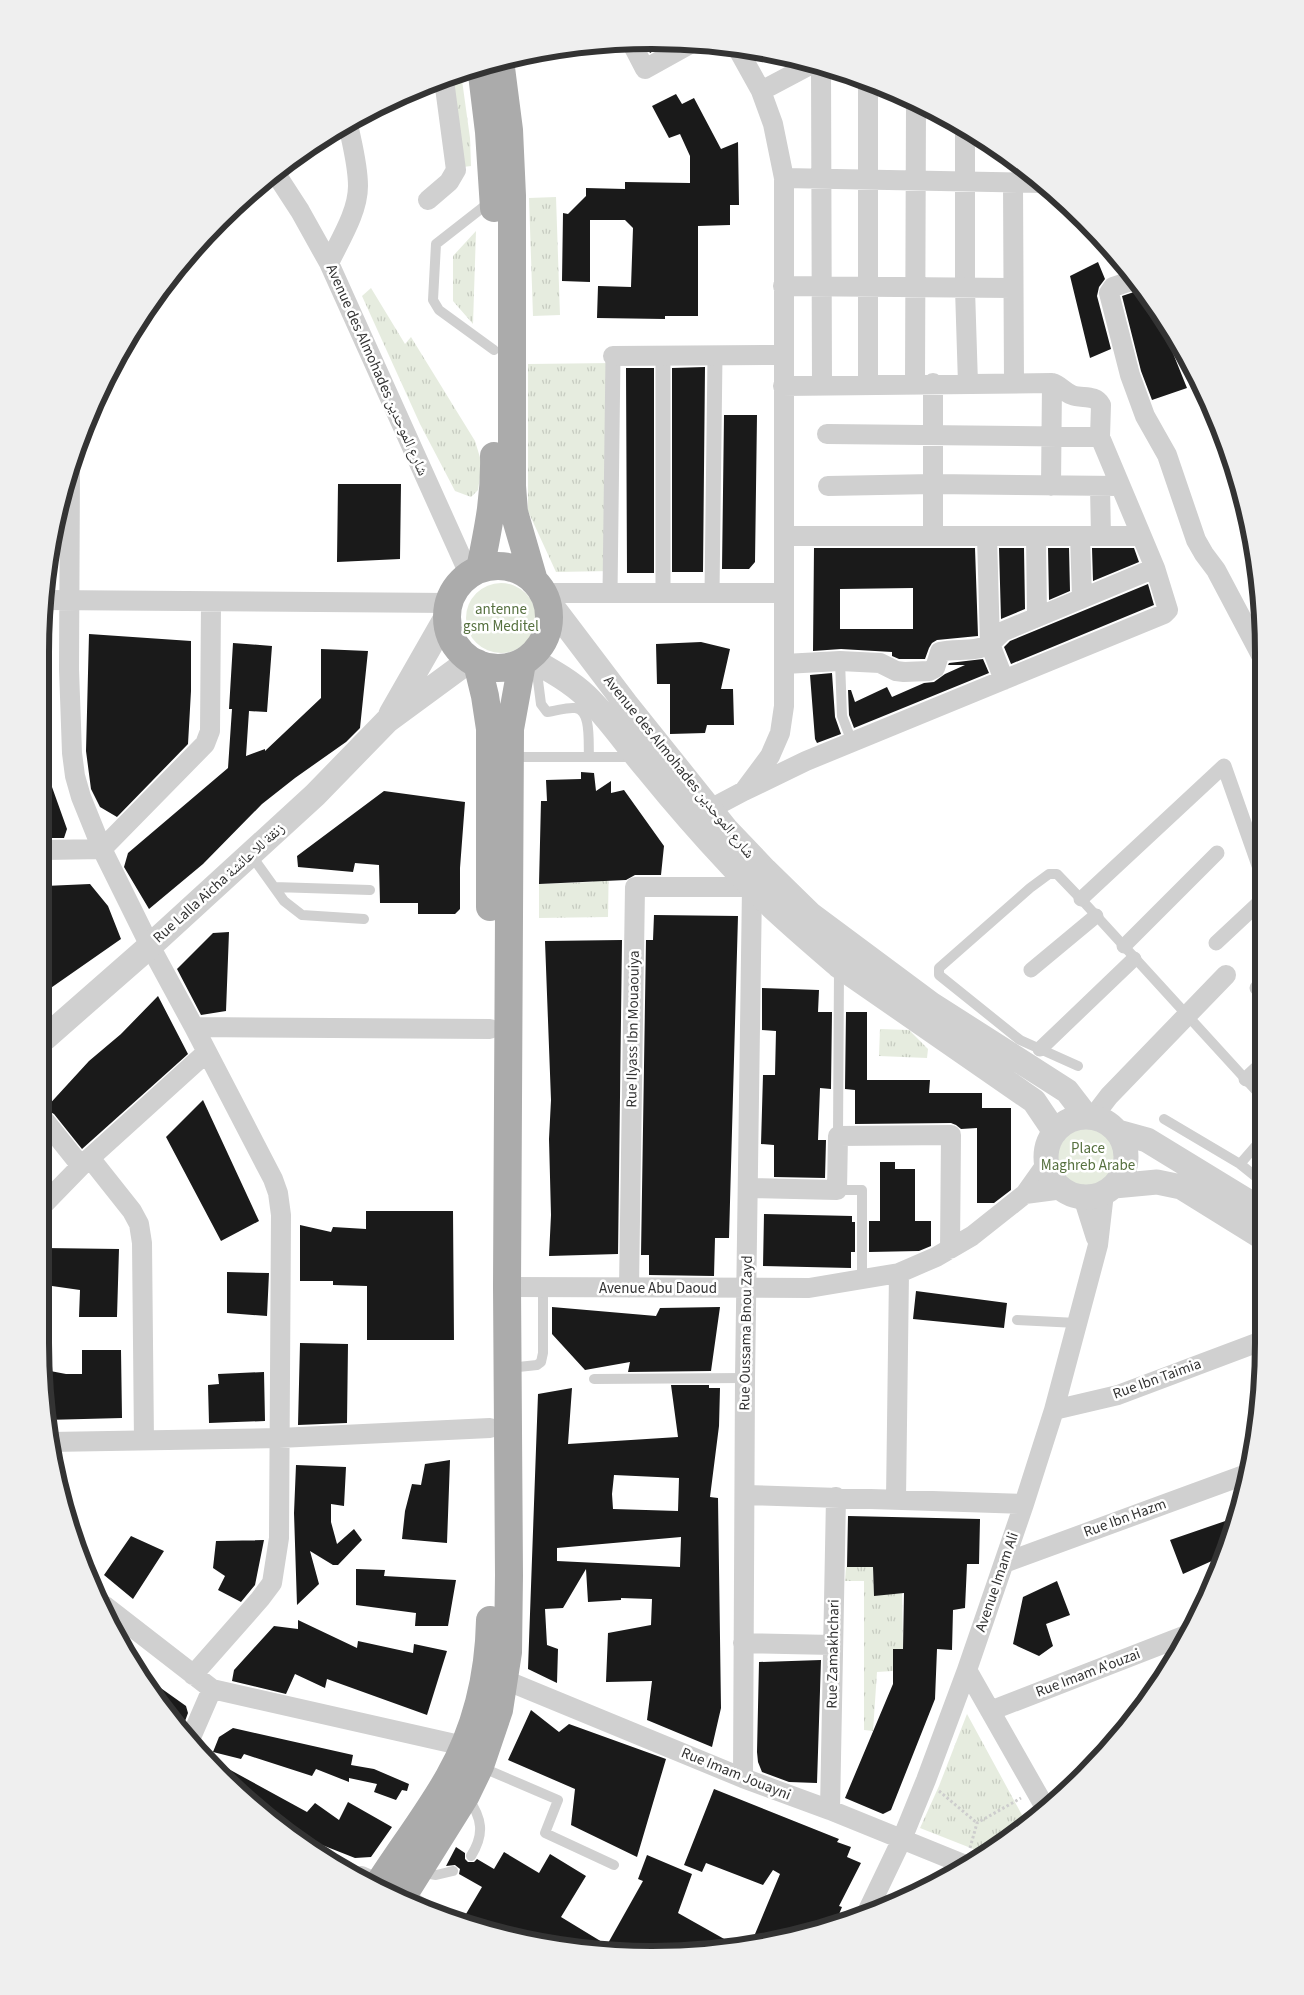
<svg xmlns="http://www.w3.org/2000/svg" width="1304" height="1995" font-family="'Source Sans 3','Noto Naskh Arabic',sans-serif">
	<defs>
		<pattern id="grass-tufts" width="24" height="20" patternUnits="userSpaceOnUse" patternTransform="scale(1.25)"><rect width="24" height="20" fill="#e6ecdf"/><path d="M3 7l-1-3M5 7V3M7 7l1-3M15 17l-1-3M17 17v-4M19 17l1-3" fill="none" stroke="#c6cbc0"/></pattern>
	</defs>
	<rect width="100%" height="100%" fill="#fff"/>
	<path fill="url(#grass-tufts)" d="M461,73L470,138L471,166L463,167L449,78Z
		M556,197L560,315L533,316L529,198Z
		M476,231L473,324L453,301V256Z
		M371,288L405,344L411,337L475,441L482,464L478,490L471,497L455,491L420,424L362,296Z
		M613,363L611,571L556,572L528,511V364Z
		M593,854H609L608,917L539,918V884L593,882Z
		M880,1029L909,1030L928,1049L927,1058L879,1056Z
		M846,1567H873L874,1595L902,1593L903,1649L893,1650V1671L877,1672L873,1731L864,1730V1581H845Z
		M967,1714L1028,1826L986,1854L920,1828L939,1786Z"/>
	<path fill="#e6ecdf" d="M466 618a35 35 0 1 1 70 0a35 35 0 1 1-70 0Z
		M1058 1157a30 30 0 1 1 60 0a30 30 0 1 1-60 0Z"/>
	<path fill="#1a1a1a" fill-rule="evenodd" d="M645,42L651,43H667L650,53Z
		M676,94L682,104L694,98L721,149L738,142L739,205H730V225L698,226V316H665V319L597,318L598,286L631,287L633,228L625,220H590V282L562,281L563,213L568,214L586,196V188L625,189V182L690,183V156L680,134L669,138L652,106Z
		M1098,262L1105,279L1099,287L1097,296L1111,349L1090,358L1070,276Z
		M1143,289L1154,306L1187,388L1152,400L1141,371L1122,296Z
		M705,367L703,572H672V368Z
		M626,368H654V573H627Z
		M724,415H757L755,562L749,569H722Z
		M338,484H401L400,559L337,562Z
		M814,548H975L978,636L937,640L932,643L929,648L925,659H899L892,656V652L841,649L813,651ZM913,588V629H840V589Z
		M999,548H1024L1025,609L1001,619Z
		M1048,548H1069L1070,591L1049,600Z
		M1092,548H1134L1139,562L1093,581Z
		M1148,584L1154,605L1011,664L1004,647L1010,641Z
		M89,634L191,641V691L188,744L117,817L100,807L91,789L86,751Z
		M701,642L730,649L721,689H733L734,725H707L705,733L670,734V684H657L656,644Z
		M233,643L272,646L267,712L249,711L246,756L265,749V751L321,698V649L368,651L360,728L346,742L295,778L262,804L203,864L149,909L124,867L128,853L228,768L232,709H229Z
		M983,659L989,673L854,728L849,715L848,690H851L855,702L887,687L892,697L924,683L934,682L945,674L965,665H948L949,663Z
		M832,673L835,717L841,734L817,743L815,739L810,675Z
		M581,772L594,773L596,791L611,781V793L624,790L664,846L661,875H635L626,880L539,884L541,801H547L546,780L581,779Z
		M45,773H47L67,829L64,838H45Z
		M384,791L465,802L460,868V909L455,914H418V903H380L379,865L355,863L353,872L298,867L297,856Z
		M90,884L108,906L121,939L45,992V886Z
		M654,915L738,916L729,1238H715L714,1276L649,1275V1255H641L646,940H653Z
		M229,932L226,1011L201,1015L177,969L213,933Z
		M622,940L618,1254L549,1256L551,1215L549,1139L551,1100L545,941Z
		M762,988L819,990L818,1012H832L831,1089L820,1088L818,1140H826L825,1178L774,1177V1145L761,1144L763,1075H775L776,1031L762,1030Z
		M158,996L188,1054L82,1149L54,1114L45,1109L89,1061L121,1034Z
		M846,1012H867V1080H930L929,1093H982V1108H1011V1190L994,1203H977V1128L961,1129L956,1125L951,1123L855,1124V1090L845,1089Z
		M203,1100L259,1221L221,1241L166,1137Z
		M880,1162H895V1169H915V1221H931V1246L919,1251L869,1252V1221H880Z
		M366,1211H453L454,1340H367V1286L333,1285V1281H300V1225L331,1232L333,1227L366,1229Z
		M764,1214L852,1216V1222H855V1252H851V1268L763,1266Z
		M45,1248L119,1249L117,1317H79L80,1290L45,1285Z
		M227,1272L269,1273L267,1316L227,1313Z
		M916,1291L1007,1303L1004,1328L913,1319Z
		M552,1307L656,1316L660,1308L720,1307L711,1371L628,1372L630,1362L585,1370L552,1334Z
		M300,1343L348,1344L347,1423L298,1425Z
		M82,1350H121L122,1418L45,1420V1370L66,1374H82Z
		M264,1372L265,1421L209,1423L208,1385L219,1384L218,1374Z
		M671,1385H709V1388H720L719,1426L710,1497L718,1498L721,1708L712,1747L647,1720L652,1681L606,1682L608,1633L651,1625L652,1599L621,1598V1600L588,1602L586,1569L563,1608L545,1609L547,1645L558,1649L557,1683L528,1669L538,1394L572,1388L568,1444L678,1437ZM614,1475L679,1478L678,1511L613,1509L612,1494ZM681,1537L680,1567L557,1561V1548Z
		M450,1460L447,1543L402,1539L405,1511L412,1484L421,1485L425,1464Z
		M296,1465L346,1467L344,1506L331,1504V1522L337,1544L354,1529L362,1540L338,1565H333L310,1551L319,1584L297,1605L294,1513Z
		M848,1516L980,1519L979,1564H967L965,1608L953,1610L952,1650L937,1649L935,1699L891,1810L883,1814L845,1798L893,1684V1649H903L904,1593L874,1596L873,1567H847Z
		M1237,1517L1232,1539L1225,1555L1183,1574L1170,1540Z
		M131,1536L164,1551L133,1599L104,1575Z
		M264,1540L255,1585L241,1602L218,1590L225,1576L213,1568L216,1541Z
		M356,1569L385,1570L384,1576L456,1580L448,1626H415L416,1613L356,1605Z
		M1057,1581L1070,1615L1046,1624L1053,1646L1039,1656L1013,1644L1023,1597Z
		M298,1620L357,1648L358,1641L413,1653L414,1644L447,1651L427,1715L327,1679L325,1688L295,1674L286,1694L232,1681L234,1670L274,1626L298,1629Z
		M821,1660L817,1783L789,1782L762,1772L758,1762L757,1752L759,1662Z
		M141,1674L186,1706L188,1713L181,1732L143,1683L139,1675Z
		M531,1710L559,1732L569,1724L666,1759L637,1857L571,1825L575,1789L508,1760Z
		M233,1728L353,1755L351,1765L374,1769L409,1784L407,1791L402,1790L396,1800L374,1792L377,1784L349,1778V1782L316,1769L312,1776L244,1754L241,1759L213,1752L219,1737Z
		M214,1761L307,1812L315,1803L339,1820L348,1802L392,1827L371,1857L355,1858L279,1828L211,1764Z
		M714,1789L839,1839L837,1842L851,1847L847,1857L861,1863L839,1906L842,1907L835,1924L810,1934L750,1946L780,1874L773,1870L763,1885L706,1863L702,1872L684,1865Z
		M456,1847L465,1853V1859L468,1862H474L477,1859L494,1869L504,1852L539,1873L550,1854L586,1876L561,1917L607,1945L643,1881L638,1879L647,1855L692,1874L678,1913L726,1940L719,1950L612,1954L532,1943L473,1925L463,1919L482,1887L459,1874L460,1869L455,1865L446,1866Z"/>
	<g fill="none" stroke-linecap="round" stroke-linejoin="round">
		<path stroke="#cdcdcd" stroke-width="3" stroke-dasharray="2.5 2.5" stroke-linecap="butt" d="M939,1791L977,1823
			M970,1848L977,1823L1021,1798"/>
		<path stroke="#d0d0d0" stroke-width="10" d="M491,201L436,244L433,300L439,310L494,350
			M840,661L842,716L852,742
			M536,665L541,704L547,712C557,711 566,707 575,708C592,709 588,744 589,757
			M511,757H634
			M251,855L284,901L302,915L364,919
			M274,887L370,890
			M1078,1066L1020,1040L939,975V968L1030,888L1049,874H1057L1081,899L1260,1095
			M1164,1119L1240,1164L1260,1141
			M838,1136L839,969
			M1240,1164L1260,1180
			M837,1190H862V1280
			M1017,1320L1077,1323
			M509,1368L537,1365L541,1362L543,1353V1287
			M594,1379L745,1378
			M481,1767L558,1800L545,1833L614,1865
			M468,1798C482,1818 485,1834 471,1856
			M419,1872L436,1875L453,1871"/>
		<path stroke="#d0d0d0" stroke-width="15" d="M610,593L613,356
			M663,593V356
			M712,593L715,356
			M1081,899L1224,766L1261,871
			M1216,943L1261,901
			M1124,946L1217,853
			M1031,970L1096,916
			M1257,988L1261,984
			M1040,1049L1134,959
			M1246,1079L1260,1066"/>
		<path stroke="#d0d0d0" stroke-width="20" d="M631,42L645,69L690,44
			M821,66L822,386
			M761,91L812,64
			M965,127V289L968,384
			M274,171L300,211L329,263L469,574
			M784,178L1044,183
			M1013,183L1014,383
			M428,200L449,182L456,170L444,80
			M329,263C340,240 358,212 358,186C358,165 352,144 348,124
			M1137,279L1113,287L1109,293L1130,375L1145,416L1167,455L1196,540L1204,554L1216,570L1262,657
			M783,286L1012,288
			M613,356L783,355
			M868,384V81
			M915,384L916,103
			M827,434L1100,437
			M70,466L69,669L72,753L75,776L81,797L102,849L150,946L194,1027L273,1179L278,1193L281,1215L279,1538L272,1583L260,1599L193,1675
			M828,486L933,484L1120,486
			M1051,486L1052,383
			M1100,487L1101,536
			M785,536H1141
			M933,536V383
			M987,536L990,644L1004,680
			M1036,536L1037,617
			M1080,536L1082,597
			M545,593H784
			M45,600L449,603
			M784,664L840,661L880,663L896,671L904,672L929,671L935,668L940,652C956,648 975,653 989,644C994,641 998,635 1004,631L1155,568
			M744,791L806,761L1164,614L1168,610L1155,568L1100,437L1101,405C1095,394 1082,399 1072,395C1064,392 1060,385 1052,383L783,386
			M710,809L744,791L770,756L780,733L784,706V178L773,124L761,91L736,46
			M45,850L102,849L205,744L210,731L211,603
			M194,1027L490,1029
			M1093,1117L1109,1096L1226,975
			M45,1121L81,1166
			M90,1158L132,1211L139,1224L142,1243L144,1441
			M748,1188L837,1190L838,1136L951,1135L950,1249
			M1025,1194L1063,1189
			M1083,1197L1096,1238
			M45,1203L81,1166L207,1052
			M507,1287L809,1288L899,1273L936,1257L972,1236L1025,1194L1047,1163
			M629,1288L635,887H752L745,1378L743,1778
			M1054,1410L1118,1395L1259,1342
			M50,1442L279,1438L490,1428
			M745,1495L1024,1504
			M896,1499L899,1273
			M1004,1563L1247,1474
			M105,1606L212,1689L464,1746
			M743,1643L833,1645
			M967,1670L1046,1809
			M505,1680L743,1778L830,1810L968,1866
			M990,1711L1186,1635
			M189,1742L212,1689
			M830,1810L836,1497
			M361,1876L379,1884
			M403,1896L426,1911
			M868,1910L902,1839L926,1780L967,1670L1024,1504L1054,1410L1098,1245L1104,1193"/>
		<path stroke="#d0d0d0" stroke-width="25" d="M548,601L626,704L726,829L765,870L810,914L931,1004L1067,1091L1087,1117
			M529,658C548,669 569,680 586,696C610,719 627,746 649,771C675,803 703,835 731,865C764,902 802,934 839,966L1034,1101L1055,1132
			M391,714L447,616
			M45,1038L150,946L315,795L387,721L470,660
			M1046 1157a40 40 0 1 1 80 0a40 40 0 1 1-80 0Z
			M1118,1132L1147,1140L1260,1209
			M1114,1186L1157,1182L1181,1187L1260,1236"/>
		<path stroke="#ababab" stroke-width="28" d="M500,60L509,130L512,196V486L514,512L534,581
			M481,66L489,132L494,208
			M447 617a51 51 0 1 1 102 0a51 51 0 1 1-102 0Z
			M480,569C488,529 495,498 494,456
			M477,663L485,696L490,729V907
			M378,1885C401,1849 428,1814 449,1777C476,1729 489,1675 490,1620
			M401,1899L466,1795L480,1766L499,1710L508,1652L509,1575L507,1287L510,729L522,663"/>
	</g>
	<g text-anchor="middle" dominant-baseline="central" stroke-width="5" stroke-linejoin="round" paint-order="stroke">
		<g font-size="15" fill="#333" stroke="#fff">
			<text transform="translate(377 370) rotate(66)">Avenue des Almohades شارع الموحدين</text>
			<text transform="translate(679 767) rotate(51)">Avenue des Almohades شارع الموحدين</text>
			<text transform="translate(219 883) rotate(-42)">Rue Lalla Aicha زنقة للا عائشة</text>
			<text transform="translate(633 1029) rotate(-89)">Rue Ilyass Ibn Mouaouiya</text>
			<text x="658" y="1288">Avenue Abu Daoud</text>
			<text transform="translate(746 1333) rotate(-89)">Rue Oussama Bnou Zayd</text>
			<text transform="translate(1157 1379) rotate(-20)">Rue Ibn Taimia</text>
			<text transform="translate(1125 1518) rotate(-20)">Rue Ibn Hazm</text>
			<text transform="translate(997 1582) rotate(-71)">Avenue Imam Ali</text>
			<text transform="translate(833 1654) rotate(-89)">Rue Zamakhchari</text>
			<text transform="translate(1088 1673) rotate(-21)">Rue Imam A'ouzai</text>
			<text transform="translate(736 1774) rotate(22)">Rue Imam Jouayni</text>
		</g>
		<g font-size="15" fill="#56703f" stroke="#fff">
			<text x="501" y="609">antenne<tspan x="501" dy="17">gsm Meditel</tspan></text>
			<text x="1088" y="1148">Place<tspan x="1088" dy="17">Maghreb Arabe</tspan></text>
		</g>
	</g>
	<path d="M0 0H1304V1995H0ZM652 49H652A603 603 0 0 1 1255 652V1343A603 603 0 0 1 652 1946H652A603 603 0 0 1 49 1343V652A603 603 0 0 1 652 49Z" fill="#efefef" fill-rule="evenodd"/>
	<path fill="none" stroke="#333" stroke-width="6" d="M652 49H652A603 603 0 0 1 1255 652V1343A603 603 0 0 1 652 1946H652A603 603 0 0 1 49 1343V652A603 603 0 0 1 652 49Z"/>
</svg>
